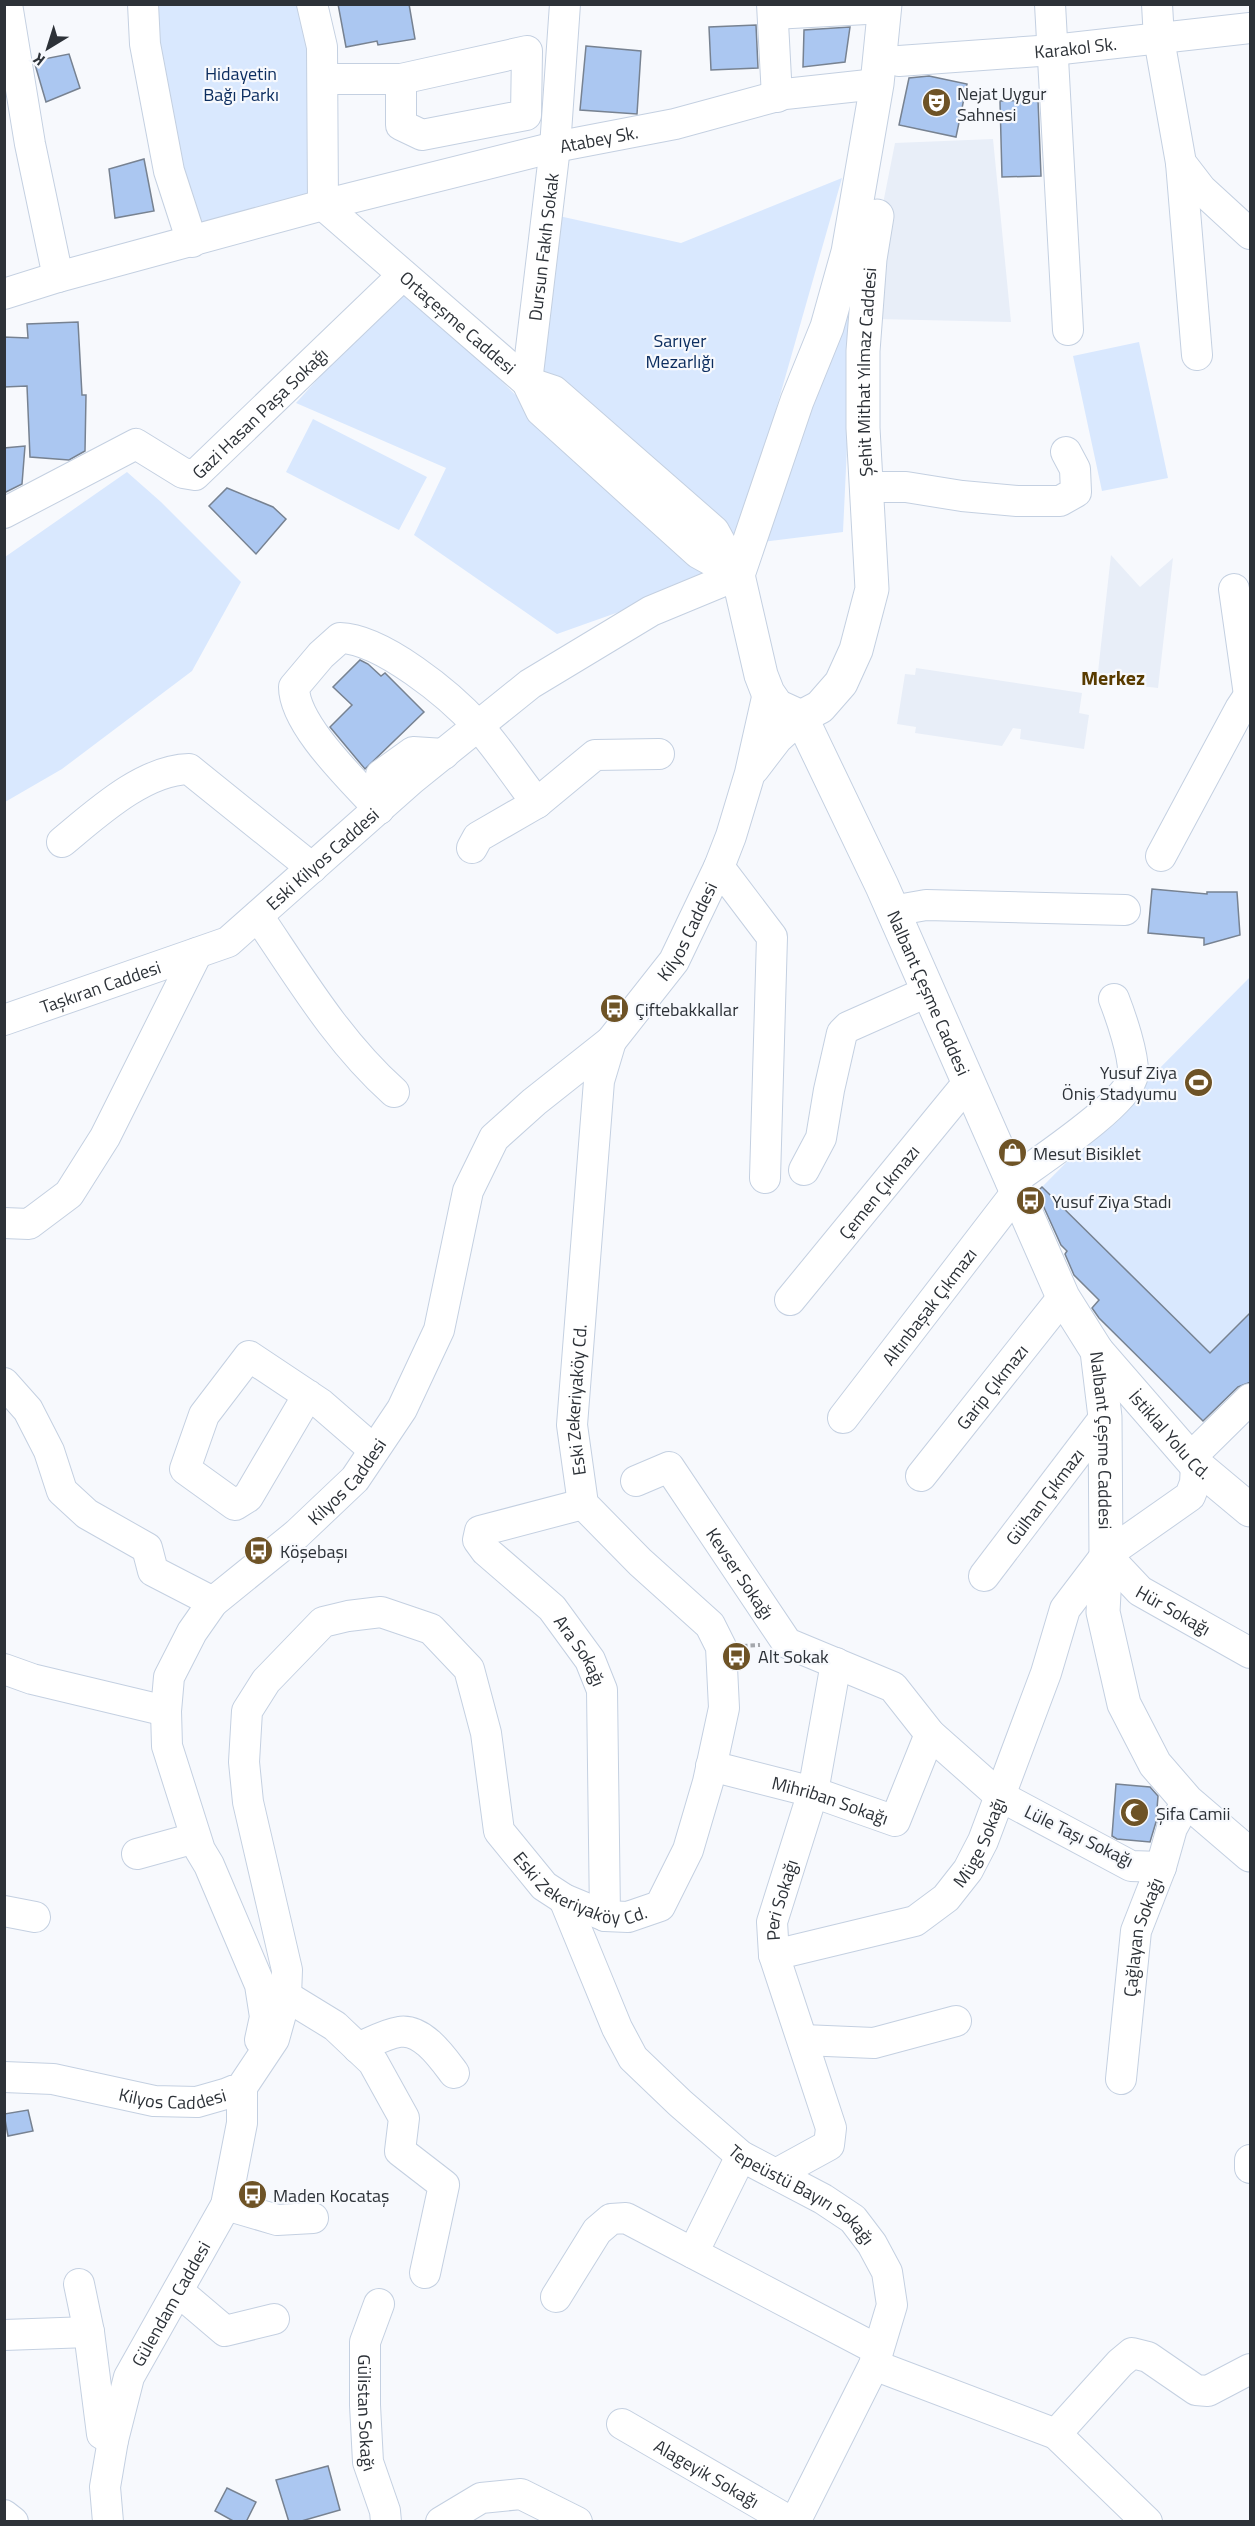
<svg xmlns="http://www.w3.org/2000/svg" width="1255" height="2526" font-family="'Titillium Web',sans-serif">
	<rect width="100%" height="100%" fill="#f7f9fd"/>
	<path fill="#e8eef8" d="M993,139L1011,322L876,319V239L895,143Z
		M1111,555L1140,587L1173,558L1158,688L1097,681Z
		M916,668L1082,693L1079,713L1089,715L1084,749L1020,739L1021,729L1013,728L1002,746L915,733L916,727L897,724L905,674L915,675Z"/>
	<path fill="#d9e8fe" d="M151,5H306L319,201L194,237Z
		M842,178L736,550L538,369L559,216L681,243Z
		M855,277L843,532L754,543Z
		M403,284L552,431L723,575L557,634L414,535L446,468L296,403Z
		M1139,342L1168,478L1102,491L1073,356Z
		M313,419L427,477L399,530L286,472Z
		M127,472L161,502L241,582L192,671L62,769L5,802V557Z
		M1250,977V1312L1210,1353L1042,1187Z"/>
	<path fill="#abc7f1" stroke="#778291" stroke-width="1.5" d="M338,4H409L415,39L378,45L377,41L346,47Z
		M756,25L758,68L711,70L709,27Z
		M850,27L845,62L803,67L804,30Z
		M586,46L641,51L637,114L580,110Z
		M69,54L80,88L46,102L34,61Z
		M929,76L967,84L956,137L899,125L909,78Z
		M1038,100L1041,176L1002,177L1000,101Z
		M144,159L154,211L115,218L109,169Z
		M78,322L82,395H86L85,451L69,460L30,457L27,386L4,387V337L28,338L27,324Z
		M25,446L22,484L4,493V448Z
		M227,488L273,507L286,519L256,554L209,506Z
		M360,660L368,664L381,676L385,673L424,712L365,769L330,727L352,705L333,687Z
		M1152,889L1207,894V892H1237L1240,935L1204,945V938L1148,933Z
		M1042,1187L1210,1353L1251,1312V1382L1238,1387L1203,1421L1099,1318L1092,1308L1099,1300L1074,1275L1065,1254L1067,1251L1061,1245L1037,1192Z
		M1116,1784L1150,1787L1158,1796L1156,1822L1150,1842L1117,1839L1112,1836Z
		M28,2110L33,2131L8,2136L4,2114Z
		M328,2466L340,2510L298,2522H289L276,2480Z
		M227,2488L256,2502L246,2522H235L215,2511Z"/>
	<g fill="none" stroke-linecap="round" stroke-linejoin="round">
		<defs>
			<g id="minor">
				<path d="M7,4L30,144L58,277"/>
				<path d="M143,4L145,44L169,171L192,242"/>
				<path id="s1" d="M312,4L322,47L323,205L527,382L541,411L698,553L738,575"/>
				<path d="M772,4L777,97"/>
				<path d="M1050,4L1068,330"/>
				<path d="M1157,4L1159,39L1181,163L1201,189L1250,234"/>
				<path d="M773,14L885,8"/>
				<path id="s2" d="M899,61L1053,50L1250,28"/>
				<path d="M323,79H401V125L422,135L526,115L527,51L401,79"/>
				<path d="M1181,163L1197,355"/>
				<path id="s3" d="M4,294L58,277L323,205L555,147L675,124L785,94L877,84"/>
				<path id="s4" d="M527,382L555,147L565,4"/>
				<path d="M527,382L554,391L714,531L738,575"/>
				<path d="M866,487H906L962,496L1017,501H1060L1076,492L1075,469L1066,452"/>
				<path id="s5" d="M4,513L136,444L183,473L195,475L403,275"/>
				<path d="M1234,589L1249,695"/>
				<path d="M754,769L777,739L801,717"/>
				<path d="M379,809C353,780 294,725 294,687L321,655L340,638C382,639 450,695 478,726C499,749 517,778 537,803"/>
				<path d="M379,809L381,775L413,752L444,754"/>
				<path d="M62,842C96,814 143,770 189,769L312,868"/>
				<path d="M472,848L478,837L537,803L595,755L659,754"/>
				<path d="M1161,856L1240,709L1250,694"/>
				<path d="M719,867L772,937L765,1178"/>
				<path d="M892,911L926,905L1125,910"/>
				<path d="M258,916C300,978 338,1042 394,1092"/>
				<path id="s6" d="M4,1020L228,942L412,779L530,684L651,611L738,575"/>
				<path d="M804,1170L821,1138L829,1090L842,1033L848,1027L927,992"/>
				<path d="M1011,1182C1035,1164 1131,1102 1133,1074C1134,1055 1121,1017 1114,999"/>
				<path d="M4,1223L29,1224L69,1194L105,1137L197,953"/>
				<path id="s7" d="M790,1300L967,1084"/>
				<path d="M4,1383L28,1410L49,1451L62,1491L87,1514L147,1548L153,1571L213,1602"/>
				<path d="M308,1395L248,1497L235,1505L185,1469L204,1415L249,1356L321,1404L374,1450"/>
				<path id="s8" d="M843,1418L1016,1193"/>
				<path d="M1190,1458L1250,1399"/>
				<path id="s9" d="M921,1476L1063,1297"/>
				<path id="s10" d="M636,1481L669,1467L787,1643L893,1687L930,1734L1000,1796L1131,1866L1161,1867"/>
				<path id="s11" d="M583,1504L480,1531L478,1540L486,1551L552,1608L590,1660L602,1690L605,1916"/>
				<path id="s12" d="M1106,1555L1140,1591L1250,1653"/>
				<path id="s13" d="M984,1576L1105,1417"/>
				<path d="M4,1669L32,1679L166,1711"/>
				<path id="s14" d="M711,1766L813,1792L895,1821L930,1734"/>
				<path d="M137,1854L195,1838"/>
				<path id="s15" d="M564,1899L617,2028L633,2058L680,2103L741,2156L823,2199L853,2219L872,2244L887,2272L892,2305L874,2365L795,2522"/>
				<path d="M4,1911L35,1917"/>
				<path id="s16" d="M774,1955L915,1921L946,1898L968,1870L983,1841L1046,1673L1065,1609L1106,1555L1190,1496L1195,1483L1196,1465"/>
				<path d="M286,1996L335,2026L373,2062L404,2118L400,2151L444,2185L425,2273"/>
				<path id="s17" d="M260,2040L265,2017L260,1985L209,1865L200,1850L167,1746L166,1711L169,1677L192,1632L213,1602L297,1534L355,1479L402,1409L439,1330L468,1191L494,1138L534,1102L611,1041L674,961L719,867L731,836L750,773L768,693"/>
				<path d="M803,2040L874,2043L956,2021"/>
				<path d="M358,2048C370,2043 385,2034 399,2032C422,2028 442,2057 454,2073"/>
				<path id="s18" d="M4,2077L53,2079L154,2101L197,2102L225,2094L242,2087L274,2039L286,1996L287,1970L248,1802L244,1762L247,1711L266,1681L323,1622L348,1616L381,1612L431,1629L469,1669L486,1733L499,1831L544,1886L564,1899L605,1916L628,1917L660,1906L688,1850L708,1782L724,1708L721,1647L710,1625L640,1562L583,1504L572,1425L599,1081L611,1041"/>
				<path id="s19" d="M1121,2079L1136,1931L1161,1867L1172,1828L1187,1801"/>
				<path d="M1250,2160V2168"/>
				<path id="s20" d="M776,2174L829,2145L831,2128L774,1955L772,1922L813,1792L836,1663"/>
				<path d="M226,2205L277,2220L313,2218"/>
				<path d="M693,2253L741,2156"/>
				<path d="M79,2284L89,2332L102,2434L113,2440"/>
				<path d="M178,2291L225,2331L274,2319"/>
				<path d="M556,2297L597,2231L611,2219L626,2218L878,2350"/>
				<path id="s21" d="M379,2304L365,2342V2405L368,2462L385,2511L386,2522"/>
				<path d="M4,2335L89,2332"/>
				<path d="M874,2365L1056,2434L1147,2522"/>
				<path id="s22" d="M622,2424L791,2522"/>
				<path d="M1056,2434L1120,2363L1132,2353L1148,2357L1196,2390L1208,2391L1250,2369"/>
				<path d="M4,2515L13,2522"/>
				<path id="s23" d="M108,2522L105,2487L113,2440L129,2377L226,2205L242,2123V2087"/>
				<path d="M441,2522L481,2498L521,2494L577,2522"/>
			</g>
			<g id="major">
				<path id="s24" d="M801,717L882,886L1063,1297L1097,1351L1105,1417L1106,1555L1103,1612L1124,1704L1155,1764L1187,1801L1250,1855"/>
				<path d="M801,717L777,706L768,693L761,675L738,575L797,401L827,327L848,252L877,84L885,4"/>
				<path id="s25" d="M801,717L820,707L841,683L856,650L872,589L863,428V351L870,259L877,216"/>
				<path id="s26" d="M1097,1351L1196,1465L1250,1510"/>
			</g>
		</defs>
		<use href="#minor" stroke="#c4d0e1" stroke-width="32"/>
		<use href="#major" stroke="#c4d0e1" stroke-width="35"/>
		<path stroke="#a4a7ac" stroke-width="4" stroke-dasharray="4.5 3" stroke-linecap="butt" d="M743,1646L760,1645"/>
		<use href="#minor" stroke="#fff" stroke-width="30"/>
		<use href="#major" stroke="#fff" stroke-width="33"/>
	</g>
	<defs>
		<symbol id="theatre-disc" viewBox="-11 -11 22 22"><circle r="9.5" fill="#6e5326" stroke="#f7f9fd"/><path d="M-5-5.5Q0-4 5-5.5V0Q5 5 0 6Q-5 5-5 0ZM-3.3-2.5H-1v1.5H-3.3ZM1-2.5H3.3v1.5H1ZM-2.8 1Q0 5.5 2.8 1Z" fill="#fff"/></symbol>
		<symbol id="bus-disc" viewBox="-11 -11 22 22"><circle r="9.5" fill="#6e5326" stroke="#f7f9fd"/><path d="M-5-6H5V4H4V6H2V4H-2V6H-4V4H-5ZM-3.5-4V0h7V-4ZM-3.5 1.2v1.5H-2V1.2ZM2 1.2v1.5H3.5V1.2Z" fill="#fff"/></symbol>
		<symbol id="stadium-disc" viewBox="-11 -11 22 22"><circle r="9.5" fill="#6e5326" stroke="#f7f9fd"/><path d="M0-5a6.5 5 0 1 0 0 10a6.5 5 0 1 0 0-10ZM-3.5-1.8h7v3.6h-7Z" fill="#fff"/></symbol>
		<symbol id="shop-disc" viewBox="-11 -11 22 22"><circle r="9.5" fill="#6e5326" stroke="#f7f9fd"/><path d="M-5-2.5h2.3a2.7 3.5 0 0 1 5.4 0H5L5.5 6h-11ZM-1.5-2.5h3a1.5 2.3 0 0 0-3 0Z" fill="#fff"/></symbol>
		<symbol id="mosque-disc" viewBox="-11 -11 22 22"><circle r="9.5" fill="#6e5326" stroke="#f7f9fd"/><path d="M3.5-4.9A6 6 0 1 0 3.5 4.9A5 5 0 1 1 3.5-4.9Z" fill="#fff"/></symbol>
	</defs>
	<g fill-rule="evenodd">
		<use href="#theatre-disc" x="920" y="86" width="33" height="33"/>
		<use href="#bus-disc" x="598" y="992" width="33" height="33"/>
		<use href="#stadium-disc" x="1182" y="1066" width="33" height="33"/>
		<use href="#shop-disc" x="996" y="1136" width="33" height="33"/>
		<use href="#bus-disc" x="1014" y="1184" width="33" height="33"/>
		<use href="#bus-disc" x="242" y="1534" width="33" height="33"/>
		<use href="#bus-disc" x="720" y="1640" width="33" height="33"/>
		<use href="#mosque-disc" x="1118" y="1796" width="33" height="33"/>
		<use href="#bus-disc" x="236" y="2178" width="33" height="33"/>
	</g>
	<g text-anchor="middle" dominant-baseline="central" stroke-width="4.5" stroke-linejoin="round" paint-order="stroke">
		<g font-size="18" fill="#2d3238" stroke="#f7f9fd">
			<text stroke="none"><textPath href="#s2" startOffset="177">Karakol Sk.</textPath></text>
			<text stroke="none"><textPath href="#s3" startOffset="615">Atabey Sk.</textPath></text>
			<text stroke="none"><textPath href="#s4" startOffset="136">Dursun Fakıh Sokak</textPath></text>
			<text stroke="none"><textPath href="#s1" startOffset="381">Ortaçeşme Caddesi</textPath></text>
			<text stroke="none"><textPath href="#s25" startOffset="370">Şehit Mithat Yılmaz Caddesi</textPath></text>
			<text stroke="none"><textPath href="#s5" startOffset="306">Gazi Hasan Paşa Sokağı</textPath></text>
			<text stroke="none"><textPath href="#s6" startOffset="363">Eski Kilyos Caddesi</textPath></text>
			<text stroke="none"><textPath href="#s17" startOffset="1316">Kilyos Caddesi</textPath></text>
			<text stroke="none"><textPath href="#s6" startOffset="102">Taşkıran Caddesi</textPath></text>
			<text stroke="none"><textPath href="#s24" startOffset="304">Nalbant Çeşme Caddesi</textPath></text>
			<text stroke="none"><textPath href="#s7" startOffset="140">Çemen Çıkmazı</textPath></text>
			<text stroke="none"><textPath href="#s8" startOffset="141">Altınbaşak Çıkmazı</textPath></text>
			<text stroke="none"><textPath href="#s9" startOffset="114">Garip Çıkmazı</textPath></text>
			<text stroke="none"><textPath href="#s18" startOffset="1856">Eski Zekeriyaköy Cd.</textPath></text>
			<text stroke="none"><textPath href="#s26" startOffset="111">İstiklal Yolu Cd.</textPath></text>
			<text stroke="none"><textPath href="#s24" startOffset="790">Nalbant Çeşme Caddesi</textPath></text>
			<text stroke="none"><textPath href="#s17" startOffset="650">Kilyos Caddesi</textPath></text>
			<text stroke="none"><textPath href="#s13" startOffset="100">Gülhan Çıkmazı</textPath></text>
			<text stroke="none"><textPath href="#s10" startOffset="164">Kevser Sokağı</textPath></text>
			<text stroke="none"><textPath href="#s12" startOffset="88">Hür Sokağı</textPath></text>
			<text stroke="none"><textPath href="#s11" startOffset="268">Ara Sokağı</textPath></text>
			<text stroke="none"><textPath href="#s14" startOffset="124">Mihriban Sokağı</textPath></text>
			<text transform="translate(1079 1836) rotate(26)">Lüle Taşı Sokağı</text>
			<text stroke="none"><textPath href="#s16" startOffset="249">Müge Sokağı</textPath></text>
			<text stroke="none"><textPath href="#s18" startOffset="1190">Eski Zekeriyaköy Cd.</textPath></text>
			<text stroke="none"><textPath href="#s20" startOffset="316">Peri Sokağı</textPath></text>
			<text stroke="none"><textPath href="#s19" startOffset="144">Çağlayan Sokağı</textPath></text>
			<text stroke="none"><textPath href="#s18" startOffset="171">Kilyos Caddesi</textPath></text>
			<text stroke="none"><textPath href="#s15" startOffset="392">Tepeüstü Bayırı Sokağı</textPath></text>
			<text stroke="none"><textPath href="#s23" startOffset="232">Gülendam Caddesi</textPath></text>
			<text stroke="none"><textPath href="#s21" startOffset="111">Gülistan Sokağı</textPath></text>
			<text stroke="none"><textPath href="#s22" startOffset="98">Alageyik Sokağı</textPath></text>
		</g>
		<g font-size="18" fill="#0d2e60" stroke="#f7f9fd">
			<text x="241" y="73">Hidayetin<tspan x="241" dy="21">Bağı Parkı</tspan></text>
			<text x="680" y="340">Sarıyer<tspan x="680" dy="21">Mezarlığı</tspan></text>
		</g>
		<g font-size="18" fill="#2d3238" stroke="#f7f9fd" text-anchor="start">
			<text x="957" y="93">Nejat Uygur<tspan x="957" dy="21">Sahnesi</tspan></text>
			<text x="635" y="1009">Çiftebakkallar</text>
			<text x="1177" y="1072" text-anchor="end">Yusuf Ziya<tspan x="1177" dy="21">Öniş Stadyumu</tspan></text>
			<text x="1033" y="1153">Mesut Bisiklet</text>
			<text x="1052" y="1201">Yusuf Ziya Stadı</text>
			<text x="280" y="1551">Köşebaşı</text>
			<text x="758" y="1656">Alt Sokak</text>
			<text x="1156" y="1813">Şifa Camii</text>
			<text x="273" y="2195">Maden Kocataş</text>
		</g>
		<g font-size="20" font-weight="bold" fill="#583b00" stroke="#f7f9fd">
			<text x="1113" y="677">Merkez</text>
		</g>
	</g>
	<rect width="1255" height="2526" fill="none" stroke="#2d3238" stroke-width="12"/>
	<g transform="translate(48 48) rotate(218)" stroke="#f7f9fd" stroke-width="4.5" paint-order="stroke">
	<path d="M0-4.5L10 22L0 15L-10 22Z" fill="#2d3238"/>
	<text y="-9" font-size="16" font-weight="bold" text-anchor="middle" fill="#2d3238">K</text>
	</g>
</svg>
